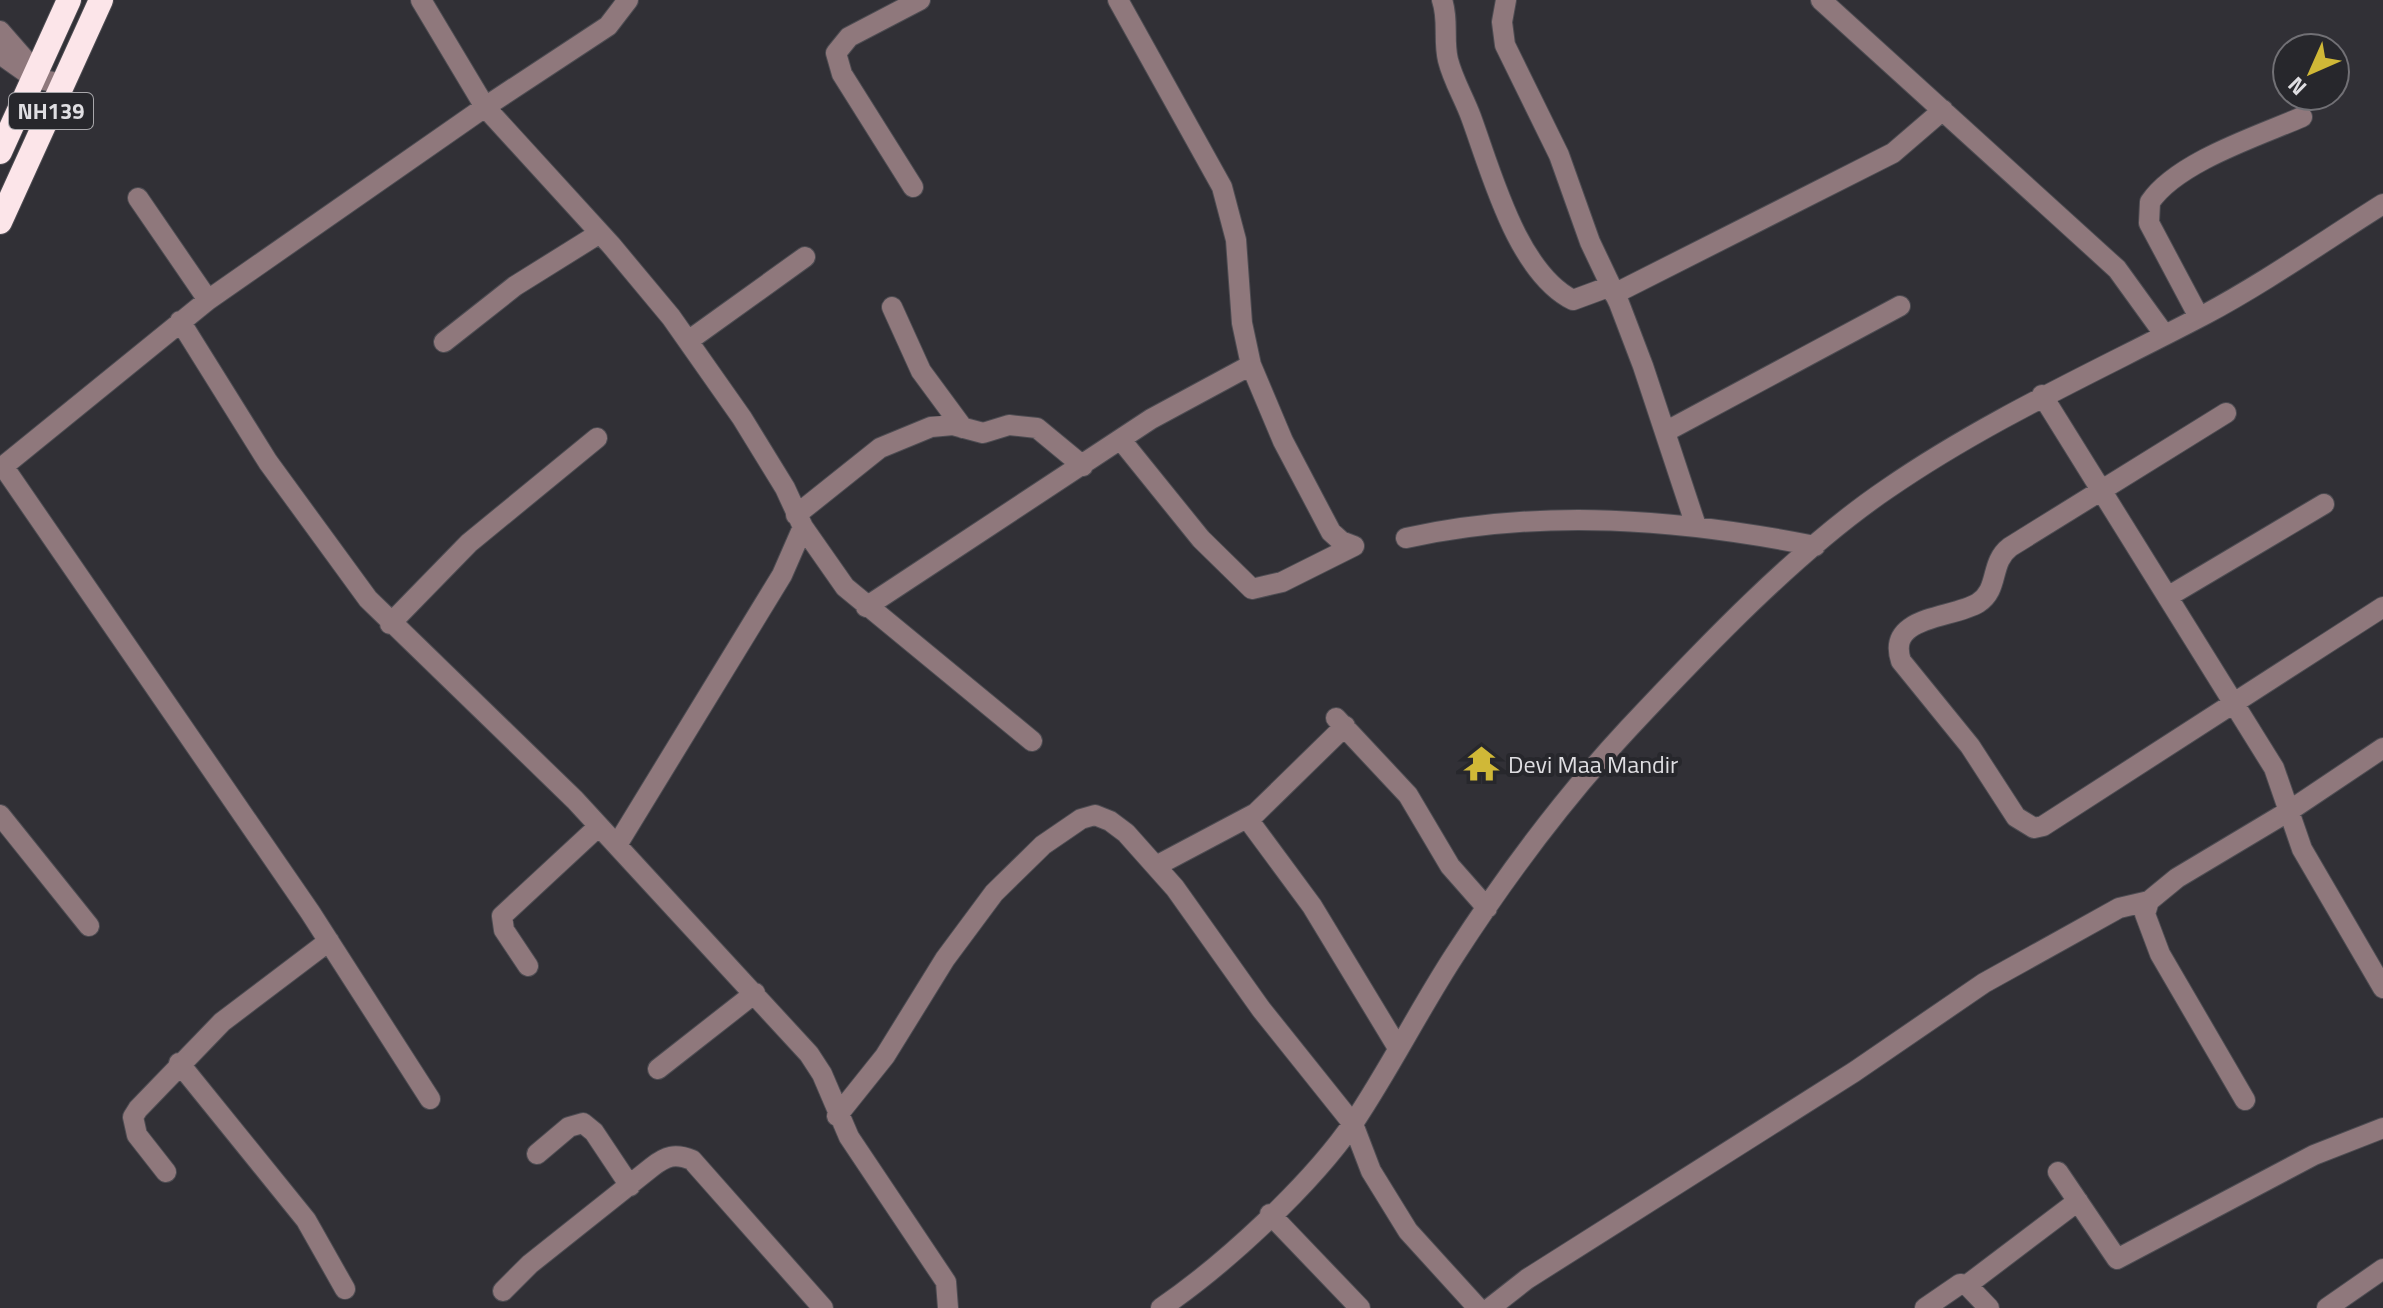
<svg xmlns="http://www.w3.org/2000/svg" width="2383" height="1308" font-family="'Titillium Web',sans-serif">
	<rect width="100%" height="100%" fill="#313036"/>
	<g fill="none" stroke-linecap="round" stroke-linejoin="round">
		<defs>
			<path id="minor" d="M421,0L485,107L611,245L671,317L742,418L785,488L803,527L782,575L617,845
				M1118,0L1222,187L1236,240L1242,323L1251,365L1283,441L1331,532L1341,541L1354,546
				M1442,0C1449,20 1443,40 1448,60C1453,80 1464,98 1471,117C1491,171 1517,272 1573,300L1611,286
				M1506,0L1502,22L1505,45L1559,155L1590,242L1619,303L1643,366L1696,526
				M1821,0L2117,269L2164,334
				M0,31L28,63
				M0,54L34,78L63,84
				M913,187L842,74L836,53L849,37L920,0
				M138,198L208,300
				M1614,294L1893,153L1943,110
				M892,307L921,371L963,428
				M2199,317L2149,223L2150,202C2177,162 2258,136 2302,117
				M180,321L268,462L368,599L575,800L809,1054L822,1074L849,1137L946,1282L948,1308
				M688,341L805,257
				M444,342L515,286L600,233
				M2042,395L2274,768L2302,849L2383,988
				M2226,413L2010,547C1989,563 2000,589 1978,603C1952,619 1886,615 1901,661L1970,746L2016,817L2034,828L2043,826L2383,607
				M1665,432L1900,306
				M1121,440L1201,539L1252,589L1282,582L1354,546
				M3,466L310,912L430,1099
				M0,469L208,300L485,107L608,26L628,0
				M796,515L880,448L931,427L953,425L983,433L1009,425L1037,428L1083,466
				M803,527L845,587L1032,741
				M1406,538C1543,508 1679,519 1815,546
				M2169,596L2324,504
				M866,607L1151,419L1251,365
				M390,624L469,543L597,438
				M1336,718L1408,795L1450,866L1487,908
				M0,815L89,926
				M1247,818L1312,906L1398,1048
				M1156,866L1256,813L1345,726
				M528,966L504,930L502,916L599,826
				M179,1063L306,1220L345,1289
				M658,1069L755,993
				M2245,1100L2160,954L2145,914L2149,901L2177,878L2289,811L2383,748
				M837,1116L885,1056L945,959L994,893L1043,845L1081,819L1095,815L1110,821L1126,833L1175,888L1261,1009L1353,1124L1371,1171L1408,1231L1478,1308
				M537,1154L569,1127L583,1123L594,1132L630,1186
				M166,1172L137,1135L133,1117L138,1109L222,1022L329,941
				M2058,1172L2117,1259L2314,1155L2383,1128
				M1270,1214L1360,1308
				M1967,1285L2078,1201
				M503,1291L530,1264L652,1167C666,1156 675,1153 692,1160L823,1308
				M1161,1308C1224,1265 1311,1185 1354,1122C1390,1068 1419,1010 1454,956C1505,877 1564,798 1628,729C1703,649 1797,550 1887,489C1987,420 2097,371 2204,315C2266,282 2324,241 2383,204
				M1490,1308L1527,1279L1854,1072L1984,983L2119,908L2149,901
				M1925,1308L1960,1284L1967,1285L1989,1308
				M2327,1308L2383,1269"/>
			<path id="highway" d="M0,152L69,0
				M0,222L101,0"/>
		</defs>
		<use href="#minor" stroke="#4d4c52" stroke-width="22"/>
		<use href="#highway" stroke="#4d4c52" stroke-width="26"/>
		<use href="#minor" stroke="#8f787c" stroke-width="20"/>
		<use href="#highway" stroke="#fce5e9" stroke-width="24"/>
	</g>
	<defs>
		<symbol id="temple-bare" viewBox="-9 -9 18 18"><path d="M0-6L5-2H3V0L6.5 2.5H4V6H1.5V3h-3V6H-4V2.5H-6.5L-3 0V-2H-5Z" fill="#d0b837" stroke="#27272c" stroke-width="2.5" paint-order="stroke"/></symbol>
	</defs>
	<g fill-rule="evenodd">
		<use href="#temple-bare" x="1456" y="738" width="51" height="51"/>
	</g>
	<g text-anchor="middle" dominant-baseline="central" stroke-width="8" stroke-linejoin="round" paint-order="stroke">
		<rect fill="#27272c" stroke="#a8a7ab" stroke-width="2" x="9" y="93" width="84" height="36" rx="6"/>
		<g font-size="22" font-weight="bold" fill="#dfdee2">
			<text x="51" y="111">NH139</text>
		</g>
		<g font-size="24" fill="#dfdee2" stroke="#27272c" text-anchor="start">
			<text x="1508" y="764">Devi Maa Mandir</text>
		</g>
	</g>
	<g transform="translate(2311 72) rotate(225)"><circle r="38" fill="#27272c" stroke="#717075" stroke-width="2"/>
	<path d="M0-6L14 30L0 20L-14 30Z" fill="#d0b837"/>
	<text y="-12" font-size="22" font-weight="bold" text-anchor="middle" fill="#dfdee2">N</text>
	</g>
</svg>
